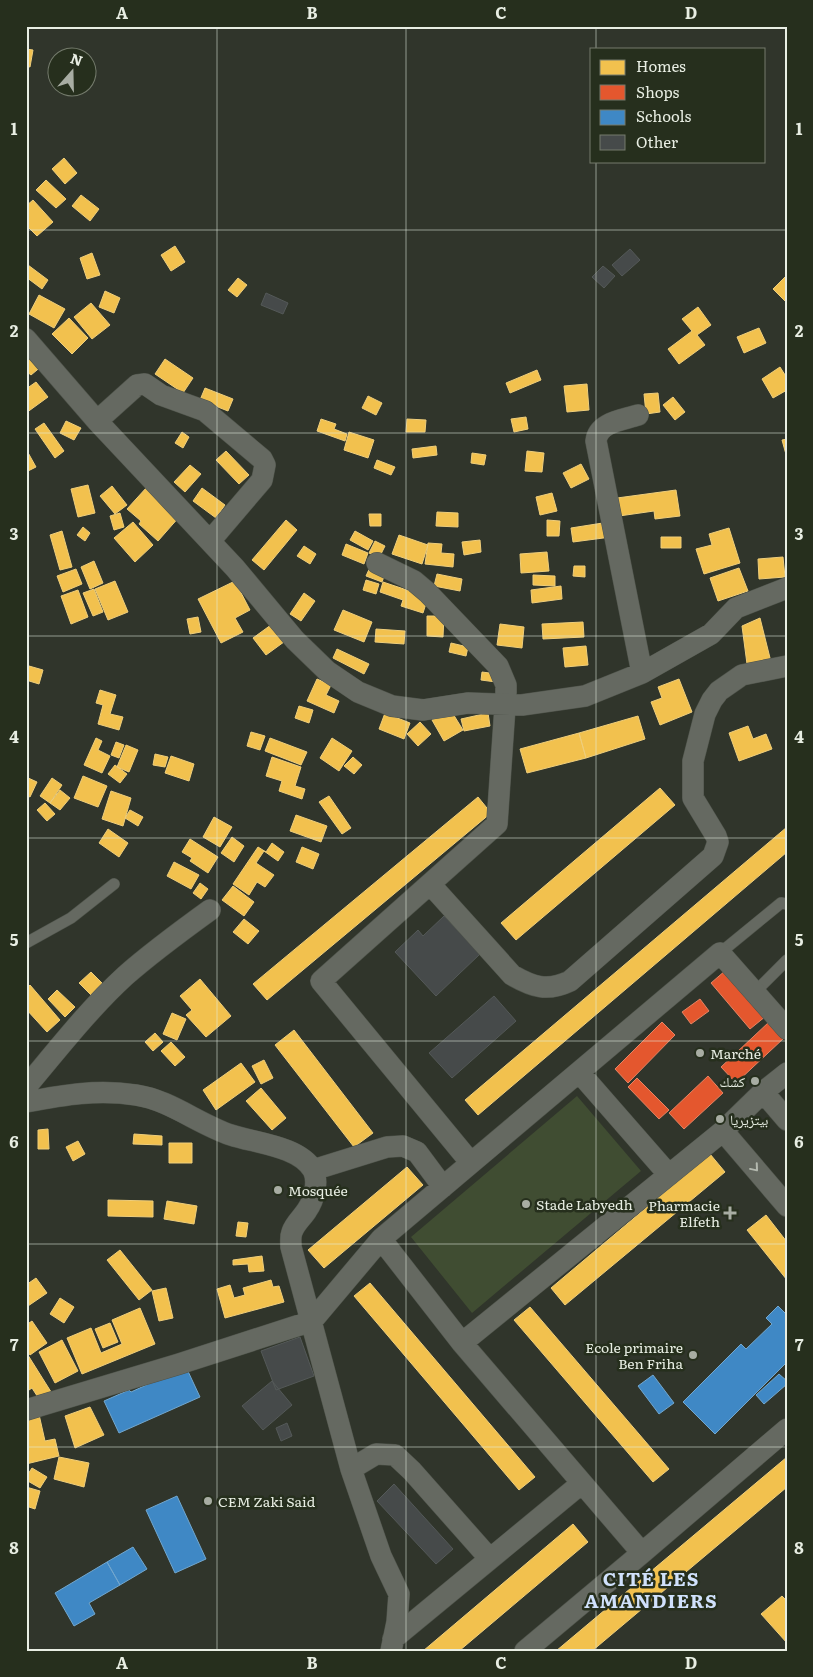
<svg xmlns="http://www.w3.org/2000/svg" width="813" height="1677" font-family="Literata,'Noto Naskh Arabic',serif">
	<rect width="100%" height="100%" fill="#30352b"/>
	<path fill="#404d32" d="M577,1096L641,1171L472,1313L411,1237Z"/>
	<path fill="#f2c14e" stroke="#efce7b" d="M26,49L33,50L30,67L26,66Z
		M64,158L77,173L65,184L52,169Z
		M46,180L66,199L56,208L36,190Z
		M81,195L99,209L90,221L72,206Z
		M33,200L53,222L37,236L26,225V206Z
		M175,246L185,262L171,271L161,255Z
		M92,253L100,275L87,279L80,258Z
		M28,265L48,280L42,289L26,277V267Z
		M787,275V303L773,289Z
		M238,278L247,285L237,297L228,290Z
		M105,291L120,298L114,313L99,307Z
		M39,295L65,309L54,328L29,314Z
		M91,303L110,325L92,339L74,317Z
		M698,307L711,325L697,335L705,345L679,364L668,349L692,331L682,319Z
		M69,318L88,338L72,354L52,334Z
		M759,328L766,343L744,353L737,337Z
		M26,348L43,365L31,375L26,371Z
		M165,359L193,378L183,393L155,374Z
		M780,367L787,378V390L773,398L762,379Z
		M537,370L541,380L510,393L506,383Z
		M36,382L48,397L26,413V389Z
		M587,384L589,410L567,412L564,386Z
		M205,388L233,399L228,411L200,400Z
		M658,393L660,412L646,414L644,394Z
		M368,396L382,403L376,415L362,408Z
		M673,397L685,412L675,420L663,405Z
		M526,417L528,429L514,432L511,419Z
		M321,419L336,424L334,429L347,434L345,441L317,431Z
		M407,419L426,420L425,432H406Z
		M66,421L81,428L74,440L60,433Z
		M44,423L64,451L55,458L35,429Z
		M182,432L189,437L183,448L175,443Z
		M349,432L374,440L368,458L344,450Z
		M787,439V458L782,440Z
		M436,446L437,455L413,458L412,449Z
		M26,449L36,467L26,472Z
		M226,451L249,475L239,484L216,460Z
		M527,451L544,453L542,472L525,471Z
		M472,453L486,455L484,465L471,463Z
		M377,460L395,467L391,475L374,468Z
		M581,464L589,479L571,488L563,473Z
		M190,465L201,474L185,492L174,482Z
		M88,485L95,513L78,517L71,489Z
		M112,486L127,505L115,514L100,496Z
		M147,487L180,516L158,541L139,524L141,521L127,509Z
		M202,488L225,505L216,518L193,501Z
		M676,490L680,516L655,519L654,511L619,516L617,498Z
		M552,493L557,511L540,515L536,497Z
		M437,512L458,513V527L436,526Z
		M120,513L124,527L114,530L110,516Z
		M369,514H381V526H370Z
		M286,520L297,530L264,570L252,560Z
		M547,520L560,521L559,536H547Z
		M133,522L153,545L135,562L114,538Z
		M609,522L611,537L573,542L571,528Z
		M83,527L90,533L85,541L77,535Z
		M729,528L740,563L704,574L696,549L712,545L709,534Z
		M62,531L72,567L60,570L50,535Z
		M355,531L373,541L368,550L350,540Z
		M399,535L428,545L422,564L392,554Z
		M661,537H681V548H661Z
		M480,540L481,552L464,555L462,542Z
		M375,541L385,546L379,558L369,553Z
		M428,543L442,544L441,553L454,554L453,567L425,564Z
		M346,544L368,553L364,564L342,555Z
		M304,546L316,554L310,564L297,556Z
		M547,552L549,571L521,573L520,554Z
		M783,557L785,577L759,579L758,559Z
		M94,561L103,583L90,589L81,567Z
		M371,565L386,571L382,582L366,576Z
		M574,566H585V577L573,576Z
		M739,568L748,591L718,601L710,578Z
		M76,569L82,584L63,592L57,576Z
		M437,574L462,579L460,591L434,586Z
		M533,575L555,576V586L533,585Z
		M366,580L379,584L376,594L363,590Z
		M115,581L128,612L108,620L95,589Z
		M235,581L250,610L235,618L243,632L221,643L198,599Z
		M383,582L428,597L423,613L401,606L403,600L380,592Z
		M561,586L562,599L532,603L531,590Z
		M94,589L103,612L93,616L83,593Z
		M78,590L88,617L71,624L61,596Z
		M304,593L315,601L301,621L290,614Z
		M343,610L372,622L364,642L334,630Z
		M427,616H444L443,637L427,636Z
		M198,617L201,632L190,634L187,619Z
		M760,618L771,662L747,664L742,626Z
		M275,622L288,639L266,655L253,638Z
		M583,622L584,637L543,639L542,624Z
		M500,624L524,627L522,648L497,645Z
		M376,629L405,631L404,644L375,642Z
		M451,643L468,647L466,656L449,652Z
		M586,646L588,665L565,667L563,648Z
		M337,649L369,664L364,674L333,658Z
		M29,666L43,670L39,684L26,680Z
		M482,672L497,674L496,682L481,680Z
		M317,679L331,685L326,695L339,701L334,713L307,701Z
		M679,679L692,712L660,725L651,702L662,698L658,687Z
		M100,690L116,695L110,714L123,717L119,730L98,724L103,705L96,703Z
		M299,706L313,710L309,723L295,718Z
		M450,709L463,730L444,741L432,720Z
		M385,713L410,723L404,739L379,729Z
		M488,713L490,726L464,731L461,719Z
		M638,716L645,739L586,758L579,733Z
		M420,722L431,734L418,746L407,734Z
		M748,726L753,739L766,734L772,749L739,761L729,733Z
		M251,732L265,736L260,750L247,746Z
		M579,733L586,758L527,773L520,749Z
		M96,738L102,741L98,750L110,756L102,773L84,765Z
		M270,738L307,752L301,765L265,751Z
		M332,738L352,751L339,771L320,758Z
		M116,742L124,745L119,758L111,755Z
		M126,745L138,750L129,772L117,767Z
		M155,754L168,757L165,767L153,765Z
		M171,756L194,764L189,781L165,773Z
		M272,757L301,767L295,786L305,789L302,799L279,791L282,781L266,776Z
		M353,757L362,765L354,774L344,766Z
		M115,765L127,774L120,783L108,774Z
		M83,776L107,786L98,807L74,798Z
		M26,777L37,782L30,797L26,795Z
		M52,778L62,785L50,803L40,796Z
		M660,788L675,805L516,940L501,923Z
		M60,790L70,798L60,810L50,803Z
		M111,791L131,798L123,826L102,819Z
		M329,796L351,828L342,834L319,802Z
		M478,797L491,813L267,1000L253,984Z
		M45,803L55,814L47,821L37,810Z
		M130,810L143,817L138,826L125,818Z
		M296,815L327,826L321,842L290,831Z
		M214,817L232,827L220,847L203,837Z
		M787,827V852L478,1115L465,1100Z
		M108,829L128,843L119,857L99,843Z
		M232,837L244,846L234,862L221,853Z
		M190,839L218,857L208,873L190,861L192,858L182,852Z
		M272,843L284,852L278,861L264,851L256,863L274,875L265,887L257,882L249,895L233,884L258,847L266,852Z
		M302,847L319,854L313,869L296,862Z
		M174,862L199,875L191,889L167,876Z
		M200,883L208,889L201,899L193,893Z
		M233,886L254,902L244,916L222,900Z
		M244,919L259,931L248,944L233,932Z
		M91,972L103,984L91,995L79,983Z
		M200,979L231,1016L206,1037L186,1015L192,1010L180,996Z
		M30,985L60,1020L47,1032L26,1009V989Z
		M57,990L75,1007L65,1017L48,999Z
		M172,1013L186,1019L177,1040L163,1034Z
		M294,1030L373,1133L354,1147L275,1045Z
		M155,1033L163,1042L153,1051L145,1042Z
		M171,1042L185,1057L175,1066L161,1051Z
		M264,1060L273,1078L261,1084L252,1066Z
		M241,1063L255,1082L216,1110L203,1090Z
		M261,1088L286,1118L272,1130L246,1101Z
		M48,1129L49,1149H38V1130Z
		M134,1134L162,1136V1145L133,1144Z
		M78,1141L85,1154L73,1161L66,1147Z
		M169,1143H192V1163H169Z
		M710,1154L725,1172L565,1305L551,1288Z
		M407,1167L423,1185L324,1268L308,1250Z
		M108,1200L153,1201V1217L108,1216Z
		M167,1201L197,1206L194,1224L164,1219Z
		M766,1215L787,1242V1280L747,1230Z
		M238,1222L248,1223L246,1237L236,1236Z
		M120,1250L152,1290L139,1300L107,1260Z
		M262,1256L264,1271L249,1272L248,1264L233,1265V1260Z
		M36,1278L47,1293L28,1306L26,1303V1285Z
		M271,1280L273,1287L279,1286L284,1302L225,1318L217,1289L230,1285L234,1298L245,1295L243,1288Z
		M370,1283L535,1477L519,1490L354,1296Z
		M166,1288L173,1318L159,1321L152,1291Z
		M60,1298L74,1307L64,1323L50,1314Z
		M530,1307L669,1469L653,1482L514,1320Z
		M140,1308L155,1344L82,1374L67,1338L91,1328L101,1353L122,1344L112,1320Z
		M32,1321L47,1343L30,1355L26,1349V1325Z
		M110,1323L118,1342L103,1348L95,1329Z
		M62,1340L78,1371L55,1383L39,1352Z
		M26,1352L53,1395L41,1402L32,1388L26,1392Z
		M90,1407L104,1435L75,1448L65,1416Z
		M38,1410L45,1441L55,1439L59,1456L26,1464V1413Z
		M59,1457L89,1463L84,1487L54,1479Z
		M787,1457V1487L592,1651H556Z
		M32,1468L47,1477L40,1488L26,1480V1477Z
		M26,1487L40,1491L35,1509L26,1506Z
		M573,1524L588,1542L459,1651H423Z
		M782,1596L787,1601V1643L761,1614Z"/>
	<path fill="#e4572e" stroke="#e58464" d="M726,970L766,1016L750,1029L711,983Z
		M700,999L709,1011L691,1024L682,1012Z
		M662,1022L675,1035L628,1083L615,1069Z
		M769,1022L784,1038L736,1083L721,1067Z
		M708,1076L723,1093L684,1129L669,1113Z
		M637,1078L669,1110L659,1119L628,1087Z"/>
	<path fill="#3f88c5" stroke="#72a7ce" d="M778,1306L787,1315V1362L715,1434L683,1402L741,1344L746,1349L772,1324L766,1318Z
		M186,1367L200,1397L119,1433L104,1401L129,1390L131,1392Z
		M779,1374L787,1381V1384L764,1404L756,1395Z
		M653,1375L674,1403L659,1414L638,1386Z
		M177,1496L206,1559L175,1573L146,1510Z
		M133,1547L147,1569L120,1585L107,1562Z
		M107,1562L120,1585L89,1603L95,1614L74,1626L55,1593Z"/>
	<path fill="#464a4a" stroke="#545958" d="M630,249L640,260L622,276L612,265Z
		M603,266L615,276L604,288L592,277Z
		M266,293L288,303L283,314L261,305Z
		M444,916L480,954L436,996L395,952L418,930L423,936Z
		M494,996L516,1021L452,1078L429,1053Z
		M300,1337L314,1376L276,1390L261,1351Z
		M272,1381L292,1405L263,1430L242,1406Z
		M287,1423L292,1436L281,1441L276,1428Z
		M394,1484L453,1549L436,1564L377,1501Z"/>
	<g fill="none" stroke-linecap="round" stroke-linejoin="round">
		<defs>
			<path id="lane" d="M26,943L71,918L114,884
				M720,953L781,903L787,904
				M755,992L787,960"/>
			<path id="street" d="M26,339L97,421L235,568L295,640L327,671L358,692L392,706L423,710L468,703L522,705L585,696L642,673L711,634L736,608L787,588
				M638,415C623,420 598,422 596,441L642,673
				M97,421L137,385L145,384L161,395L205,411L262,459L265,465L262,480L210,541
				M377,563L414,581L427,592L498,666L506,685V692L497,824L321,981L471,1163
				M430,884L512,975C533,987 547,992 570,981L713,856L718,842L716,836L693,798V761L705,714L712,700L719,691L742,675L787,666
				M579,1072L669,1175
				M26,1087C58,1049 89,1009 125,976C152,952 181,931 210,910
				M763,1092L787,1120
				M26,1102C64,1095 97,1089 136,1095C170,1100 198,1124 231,1135C255,1143 299,1146 313,1170C319,1181 314,1200 307,1210C303,1217 295,1223 292,1232C290,1237 291,1242 291,1247L351,1469L381,1556L399,1594L397,1622L391,1651
				M723,1131L787,1206
				M313,1170L387,1147L403,1146L417,1152L443,1187
				M462,1343L723,1131L763,1092L787,1073
				M26,1410L179,1364L312,1321L381,1239
				M351,1469L376,1454L395,1455L412,1471L490,1559
				M642,1553L462,1343L381,1239L720,953L787,1029
				M393,1639L582,1483
				M525,1651L642,1553L787,1429"/>
		</defs>
		<use href="#lane" stroke="#4e534a" stroke-width="12"/>
		<use href="#street" stroke="#4e534a" stroke-width="22"/>
		<use href="#lane" stroke="#656961" stroke-width="11"/>
		<use href="#street" stroke="#656961" stroke-width="21"/>
	</g>
	<defs><path id="oneway-chevron" d="M-2-3.5L2.5 0L-2 3.5" fill="none" stroke-width="1.6" stroke-linecap="round" stroke-linejoin="round" transform="scale(1.25)"/></defs>
	<use stroke="#b4b9af" href="#oneway-chevron" transform="translate(755 1168) rotate(50)"/>
	<path fill="none" stroke="#e8eee3" stroke-width="1" stroke-opacity="0.55" d="M217,26V1651M406,26V1651M596,26V49M596,161V1651M26,230H787M26,433H787M26,636H787M26,838H787M26,1041H787M26,1244H787M26,1447H787"/>
	<g fill="#a8ada3" stroke="#262f1d" stroke-width="2">
		<circle cx="700" cy="1053" r="5"/>
		<circle cx="755" cy="1081" r="5"/>
		<circle cx="720" cy="1119" r="5"/>
		<circle cx="278" cy="1190" r="5"/>
		<circle cx="526" cy="1204" r="5"/>
		<path d="M727.5 1205.5h5v5h5v5h-5v5h-5v-5h-5v-5h5z"/>
		<circle cx="693" cy="1355" r="5"/>
		<circle cx="208" cy="1501" r="5"/>
	</g>
	<g text-anchor="middle" dominant-baseline="central" stroke-width="5" stroke-linejoin="round" paint-order="stroke">
		<g font-size="14" fill="#e8eee3" stroke="#262f1d" text-anchor="start">
			<text x="710" y="1053">Marché</text>
			<text x="745" y="1081" text-anchor="end">كشك</text>
			<text x="730" y="1119">بيتزيريا</text>
			<text x="288" y="1190">Mosquée</text>
			<text x="536" y="1204">Stade Labyedh</text>
			<text x="720" y="1205" text-anchor="end">Pharmacie<tspan x="720" dy="16">Elfeth</tspan></text>
			<text x="683" y="1347" text-anchor="end">Ecole primaire<tspan x="683" dy="16">Ben Friha</tspan></text>
			<text x="218" y="1501">CEM Zaki Said</text>
		</g>
		<g font-size="19" font-weight="bold" letter-spacing="1" fill="#d0e1fb" stroke="#262f1d">
			<text x="651" y="1578">CITÉ LES<tspan x="651" dy="22">AMANDIERS</tspan></text>
		</g>
	</g>
	<rect width="813" height="1677" fill="none" stroke="#262f1d" stroke-width="55"/>
	<rect x="590" y="48" width="175" height="115" fill="#262f1d" stroke="#747b6c"/>
	<rect x="600" y="60" width="25" height="15" fill="#f2c14e" stroke="#747b6c"/>
	<text x="636" y="72" font-size="15" fill="#e8eee3">Homes</text>
	<rect x="600" y="85" width="25" height="15" fill="#e4572e" stroke="#747b6c"/>
	<text x="636" y="98" font-size="15" fill="#e8eee3">Shops</text>
	<rect x="600" y="110" width="25" height="15" fill="#3f88c5" stroke="#747b6c"/>
	<text x="636" y="122" font-size="15" fill="#e8eee3">Schools</text>
	<rect x="600" y="135" width="25" height="15" fill="#464a4a" stroke="#747b6c"/>
	<text x="636" y="148" font-size="15" fill="#e8eee3">Other</text>
	<g transform="translate(72 72) rotate(20)"><circle r="24" fill="#262f1d" stroke="#747b6c"/>
	<path d="M0-4L9 19L0 12L-9 19Z" fill="#a8ada3"/>
	<text y="-8" font-size="14" font-weight="bold" text-anchor="middle" fill="#e8eee3">N</text>
	</g>
	<rect x="28" y="28" width="758" height="1622" fill="none" stroke="#e8eee3" stroke-width="2"/>
	<g font-size="16" text-anchor="middle" font-weight="bold" fill="#e8eee3">
		<text x="122" y="19">A</text>
		<text x="312" y="19">B</text>
		<text x="501" y="19">C</text>
		<text x="691" y="19">D</text>
		<text x="14" y="135">1</text>
		<text x="799" y="135">1</text>
		<text x="14" y="337">2</text>
		<text x="799" y="337">2</text>
		<text x="14" y="540">3</text>
		<text x="799" y="540">3</text>
		<text x="14" y="743">4</text>
		<text x="799" y="743">4</text>
		<text x="14" y="946">5</text>
		<text x="799" y="946">5</text>
		<text x="14" y="1148">6</text>
		<text x="799" y="1148">6</text>
		<text x="14" y="1351">7</text>
		<text x="799" y="1351">7</text>
		<text x="14" y="1554">8</text>
		<text x="799" y="1554">8</text>
		<text x="122" y="1669">A</text>
		<text x="312" y="1669">B</text>
		<text x="501" y="1669">C</text>
		<text x="691" y="1669">D</text>
	</g>
</svg>
